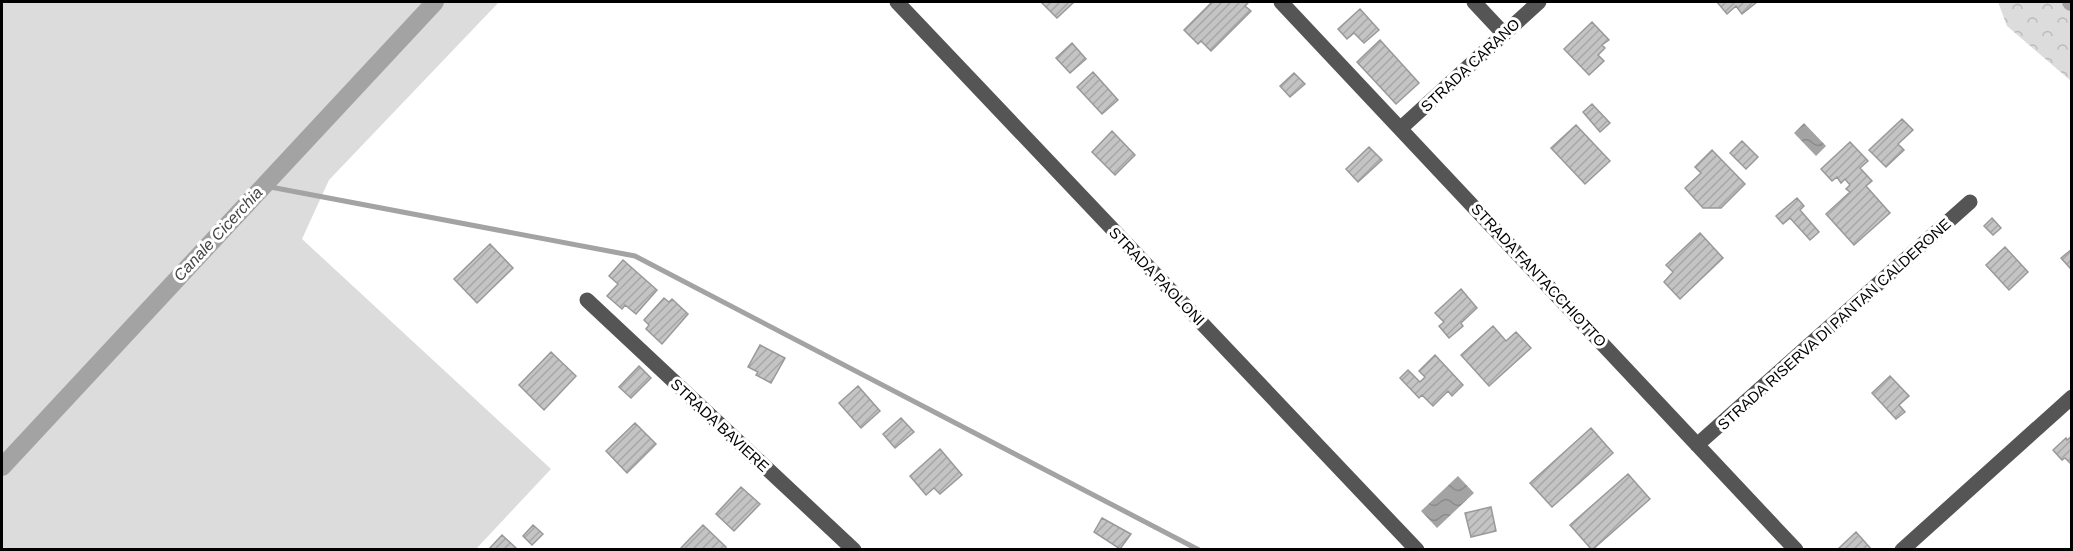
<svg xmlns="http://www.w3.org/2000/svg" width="2073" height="551" font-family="Helvetica,sans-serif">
	<defs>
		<pattern id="forest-crowns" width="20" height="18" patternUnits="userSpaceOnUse" patternTransform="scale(1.5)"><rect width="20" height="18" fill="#dcdcdc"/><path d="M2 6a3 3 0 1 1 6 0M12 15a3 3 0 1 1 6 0" fill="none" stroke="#bbb"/></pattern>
		<pattern id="water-waves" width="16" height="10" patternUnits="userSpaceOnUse" patternTransform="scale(1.5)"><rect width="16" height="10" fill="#a3a3a3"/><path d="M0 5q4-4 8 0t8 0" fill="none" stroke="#8b8b8b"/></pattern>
		<pattern id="building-hatch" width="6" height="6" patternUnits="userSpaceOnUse" patternTransform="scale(1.5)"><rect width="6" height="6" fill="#c4c4c4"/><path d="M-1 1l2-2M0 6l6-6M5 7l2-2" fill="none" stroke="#a7a7a7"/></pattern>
	</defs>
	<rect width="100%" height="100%" fill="#fff"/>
	<path fill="#dcdcdc" d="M2,2H499L329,180L302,239L551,469L476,549H2Z"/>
	<path fill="url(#forest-crowns)" d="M1998,2H2071V81L2007,26Z"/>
	<path fill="url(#water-waves)" d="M1804,123L1826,146L1816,156L1794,133Z
		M1458,476L1474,493L1437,528L1421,511Z"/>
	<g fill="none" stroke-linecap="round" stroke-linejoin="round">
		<path stroke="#a3a3a3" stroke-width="5" d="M265,186L635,256L1199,550"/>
		<path stroke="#a3a3a3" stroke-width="18" d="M2071,2H2072
			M2,467L435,2"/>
	</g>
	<path fill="url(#building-hatch)" stroke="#999" stroke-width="1.5" d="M1041,2H1074L1057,18Z
		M1212,2H1246L1248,3L1245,6L1251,11L1211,51L1201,41L1198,44L1184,30Z
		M1717,2H1757L1742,14L1736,6L1727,14Z
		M1360,9L1379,30L1364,43L1354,33L1347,39L1338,29Z
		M1592,22L1609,40L1602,45L1605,48L1598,55L1604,61L1589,75L1564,49Z
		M1380,40L1419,83L1396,104L1357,62Z
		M1072,43L1086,59L1070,73L1056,58Z
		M1093,72L1118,100L1102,114L1077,87Z
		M1294,73L1305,84L1290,97L1280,86Z
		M1592,104L1610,123L1600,132L1583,112Z
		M1902,119L1913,130L1898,144L1904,150L1886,167L1869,150Z
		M1576,125L1610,161L1585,184L1551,148Z
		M1112,131L1135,155L1115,175L1092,152Z
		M1742,141L1758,157L1746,169L1730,153Z
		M1850,142L1868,161L1860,168L1872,181L1866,186L1890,213L1854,245L1826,214L1850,192L1846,189L1850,185L1845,179L1841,183L1837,177L1832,181L1821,169Z
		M1369,147L1382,160L1358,182L1346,169Z
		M1712,150L1745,184L1721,208H1703L1685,188L1701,173L1695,167Z
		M1797,198L1804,206L1800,210L1819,232L1810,240L1790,218L1783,224L1776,216Z
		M1992,218L2001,228L1993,235L1984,226Z
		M1700,233L1723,258L1680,299L1664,282L1673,272L1666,265Z
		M490,244L513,268L477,303L454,279Z
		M2005,247L2028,272L2009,290L1986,265Z
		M2072,249V267L2070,268L2061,258Z
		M623,260L657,290L636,314L625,305L622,309L607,296L618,284L609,276Z
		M1461,289L1477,308L1461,323L1463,326L1449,338L1439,326L1444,322L1435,313Z
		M664,298L669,302L672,299L688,314L662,344L646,329L649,325L644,320Z
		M1493,326L1506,341L1516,332L1531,348L1489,386L1461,355Z
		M760,345L785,358L771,383L756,375L758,372L748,367Z
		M551,352L576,376L544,410L519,385Z
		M1435,355L1463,385L1452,396L1448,391L1433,406L1422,395L1419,398L1400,378L1408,370L1420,382L1425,377L1419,371Z
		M639,366L651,378L631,398L619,387Z
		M1890,376L1909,396L1899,405L1905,412L1896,419L1872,393Z
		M858,386L880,411L861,428L839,403Z
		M901,418L914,432L895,448L883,434Z
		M635,423L656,444L627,473L606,451Z
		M1591,428L1613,453L1552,507L1530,483Z
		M2072,436V465L2065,458L2062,460L2053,450L2066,438L2067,440Z
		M940,449L962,475L940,494L934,488L926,495L910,476Z
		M1628,474L1650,499L1592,550L1570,525Z
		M741,487L760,504L734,531L716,514Z
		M1491,507L1496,531L1471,537L1465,513Z
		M1102,518L1131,534L1120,549L1094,532Z
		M533,525L543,534L532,545L523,536Z
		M703,525L726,547L723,550H679Z
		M1856,532L1872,550H1837Z
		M502,535L516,548L514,550H488Z"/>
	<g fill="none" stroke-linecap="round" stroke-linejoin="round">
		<path stroke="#555" stroke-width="15" d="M897,2L1417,550
			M1281,2L1796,550
			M1474,2L1504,34
			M1401,128L1539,2
			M587,300L854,550
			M1697,445L1970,202
			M1902,550L2072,397"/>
	</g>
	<g text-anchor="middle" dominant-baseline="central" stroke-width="6" stroke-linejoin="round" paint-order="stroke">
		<g font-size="15" fill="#000" stroke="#fff">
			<text transform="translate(1470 65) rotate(-43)">STRADA CARANO</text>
			<text transform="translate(1539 275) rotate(47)">STRADA FANTACCHIOTTO</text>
			<text transform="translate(1157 276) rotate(46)">STRADA PAOLONI</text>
			<text transform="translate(1834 324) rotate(-42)">STRADA RISERVA DI PANTAN CALDERONE</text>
			<text transform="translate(720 425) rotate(43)">STRADA BAVIERE</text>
		</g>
		<g font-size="16" font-style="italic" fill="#444" stroke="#fff">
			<text transform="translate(218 234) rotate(-47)">Canale Cicerchia</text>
		</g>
	</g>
	<rect width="2073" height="551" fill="none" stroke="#000000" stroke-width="6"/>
</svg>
